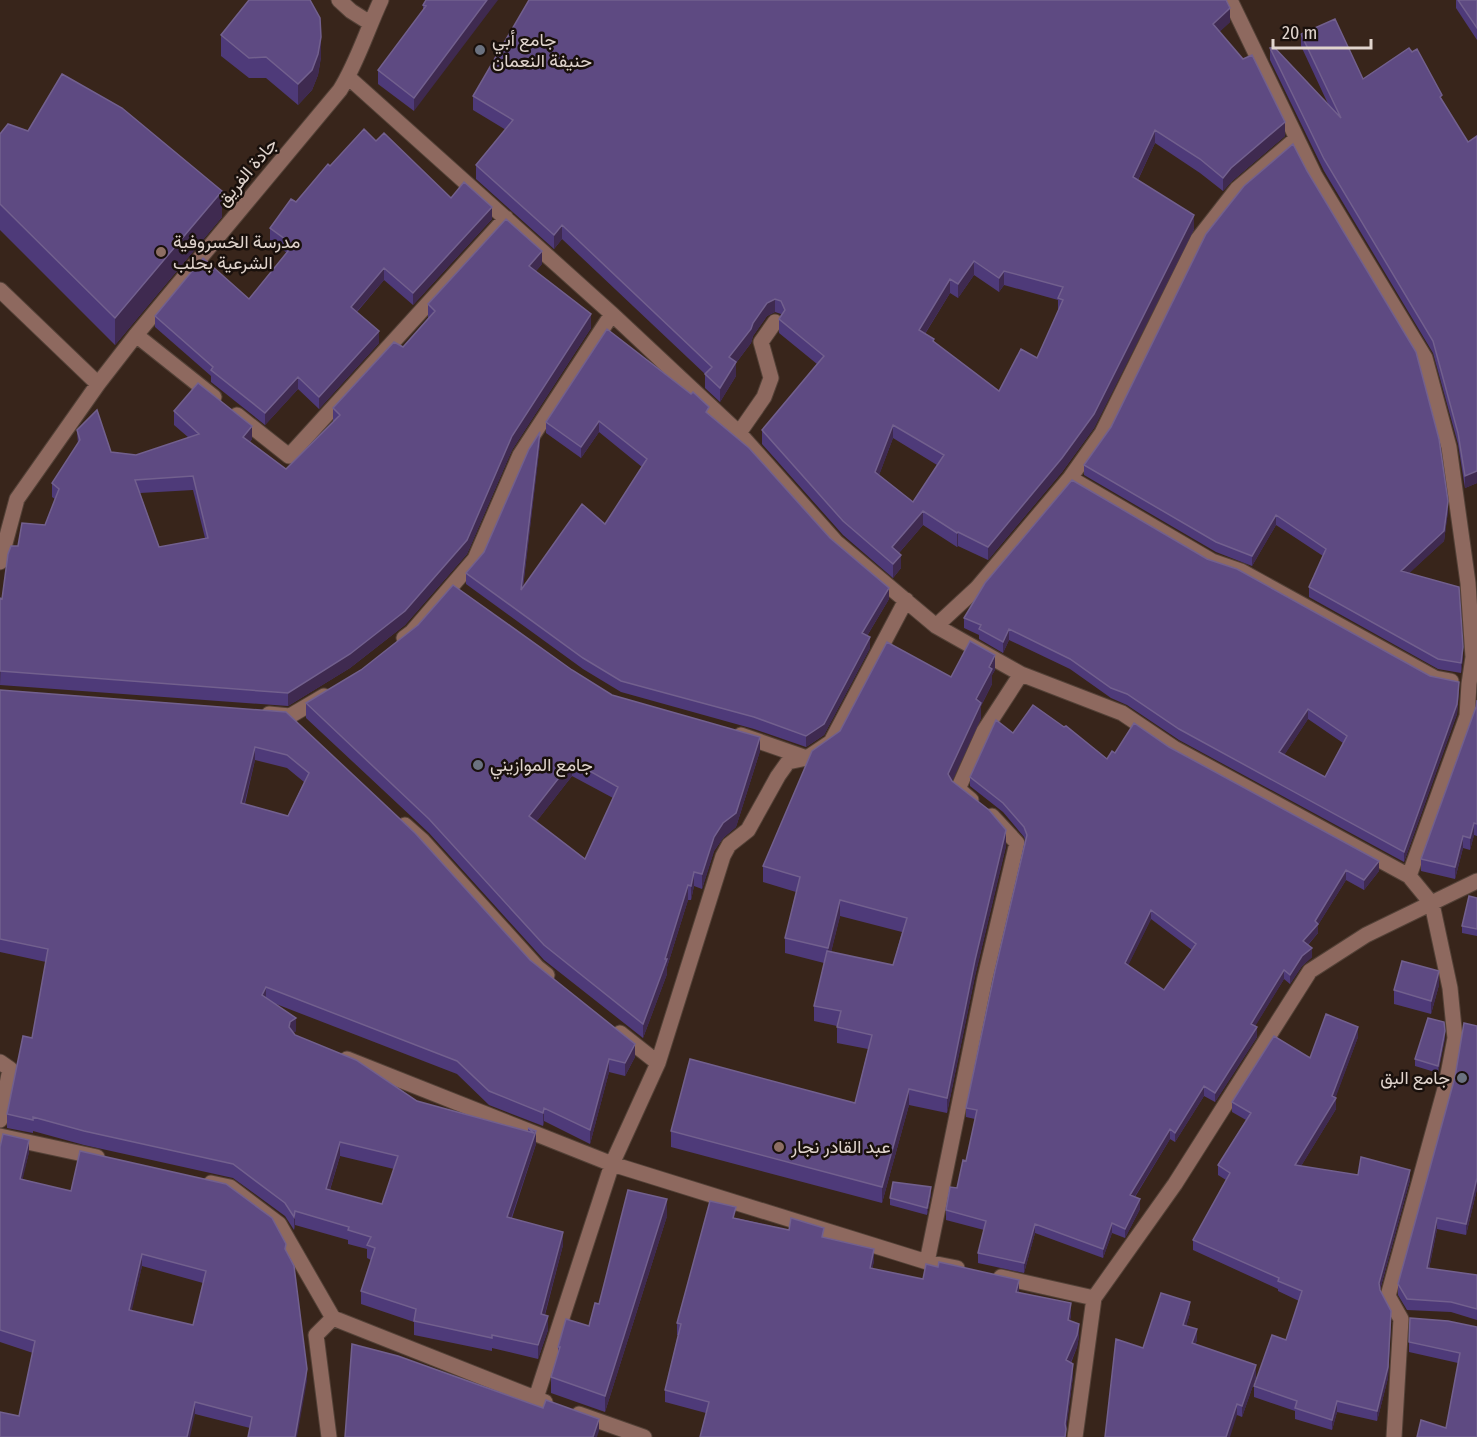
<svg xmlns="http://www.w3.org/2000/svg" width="1477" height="1437" font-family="'Fira Sans Condensed',Vazirmatn,sans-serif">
	<rect width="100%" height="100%" fill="#38251b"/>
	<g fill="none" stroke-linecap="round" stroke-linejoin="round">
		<defs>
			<path id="minor" d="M339,0L351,11L370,23
				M1230,0L1315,176L1425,358L1449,447L1468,583L1473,657L1469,684L1467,716L1409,876
				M348,77L612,314L739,433L836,542L936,626L1021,674L1122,713L1174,748L1409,876L1432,904L1450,988L1455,1038L1446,1085L1388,1296L1401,1319L1394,1437
				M0,290L98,384
				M136,335L214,397
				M237,415L289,456L506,218
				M739,433L764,397L771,378L761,342L775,322
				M1070,478L1212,561L1241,571L1435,678L1451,681
				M0,562L17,499L98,384L136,335L340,90C357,63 367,30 381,0
				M936,626L977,588L1070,478L1102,433L1198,239L1237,189L1296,139
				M404,638L412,632L475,559L520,455L612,314
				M269,714L290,716L324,696
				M741,735L807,758
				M971,800L958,789L984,731L1021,674
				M405,825L422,840L537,967L547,975
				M620,1033L658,1063
				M347,1059L612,1164L927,1262L957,1268
				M0,1062L10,1069L0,1120
				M0,1136L97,1157
				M211,1183L230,1187L279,1224L333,1318
				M927,1262L985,978L1017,843L992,816
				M1001,1277L1094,1298
				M536,1398L612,1164L658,1063L723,856L729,845L748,830L778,776L788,762L807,758L831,742L906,600
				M579,1414L644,1437
				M329,1437L316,1335L333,1318L545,1402
				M1075,1437L1094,1298L1175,1184L1310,971L1366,935L1477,881"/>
		</defs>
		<use href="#minor" stroke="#534137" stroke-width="17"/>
		<use href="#minor" stroke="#8e695f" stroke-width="15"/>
	</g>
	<path fill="#4e3a79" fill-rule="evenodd" d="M426,0L414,111L378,84V70L423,10V5Z
		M1456,0H1477V40L1456,8Z
		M1230,22L1219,32L1285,136L1231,182L1223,191L1200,173L1155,143L1138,180L1194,229L1094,428L1062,472L988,560L958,546L957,547L923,525L899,553L901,568L893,578L843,535L762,444V430L817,364L779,333V319L781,314L775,312L767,316L753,336L751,343L736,363V376L720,402L705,388V374L562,239L554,249L476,179V165L506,130L473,110V96ZM974,275L999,292L1004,285L1058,300V311L1037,358L999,391L934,342L925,334L950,293L958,298ZM893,438L937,465L913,502L879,475Z
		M1301,34L1363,79L1442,100L1468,142L1477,136V483L1465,488L1458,444L1433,353L1324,171L1270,60V48L1329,106L1301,46Z
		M221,35L321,57L318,75L312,90L298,105L266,78H249L221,56Z
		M28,131L222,217L115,345L0,230V134Z
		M376,141L451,198L492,219L413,305L384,280L357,312L379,343L319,409L298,389L265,425L211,382V376L155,327V316L249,299L287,253L270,240V228L296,202L330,166Z
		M542,264L536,271L591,328L512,450L467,554L405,625L350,668L288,706L0,685L2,599L18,546L45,525L55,499L52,497V483L78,444L77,430L111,452L136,455L189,438L174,425V411L252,439L250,442L286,469L333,422V408L403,347L428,318V304ZM193,490L205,538L159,547L140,493Z
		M709,414L889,599L867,636L870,648L824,735L806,747L754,729L621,692L583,669L466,584V573L484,552L540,443L523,588L605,524L642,467L599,432L581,458L546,433V422Z
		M1084,465L1448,511L1444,541L1409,573L1463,657L1461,673L1438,669L1309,597V587L1323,556L1276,525L1252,566L1216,552L1084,475Z
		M1207,559L1459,692L1457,714L1404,862L1179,740L1127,705L1111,698L1070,669L1009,640L1003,653L979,639V635L964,628V618ZM1308,719L1343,743L1325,777L1284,755Z
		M572,670L612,695L760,751L736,827L723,838L714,851L702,889L694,886L691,900H688L667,967V974L643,1038L544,960L429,833L306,718V703ZM572,776L613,798L585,859L536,822Z
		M995,670L992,675V684L981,706V718L952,781L1006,846L975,976L947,1113L909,1105L882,1203L671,1147V1131L855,1103L868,1049L837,1043V1026L814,1021V1006L824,963L785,953V938L796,892L763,882V866L951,677ZM840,916L902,932L893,965L831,952Z
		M0,690L286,712L530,960L635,1057L625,1076L609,1072L590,1144L544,1121L543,1126L489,1105L457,1074L276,1004L296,1031L293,1033L295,1035L417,1101L528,1132V1128L536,1131V1144L512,1218L563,1245L545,1315L548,1330L538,1359L492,1348V1351L414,1335V1322L361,1304V1291L371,1260L367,1258V1249L348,1244V1240L295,1225L294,1230L285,1216L233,1178L84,1145L33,1131V1133L7,1128V1114L32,1038L46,962L0,952ZM255,760L287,768L304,782L288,816L245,804ZM340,1156L394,1169L382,1204L330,1190Z
		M1477,700V836L1474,835L1470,850L1463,848L1455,879L1421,871V859L1476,707Z
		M1013,733L1107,759L1115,753L1169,747L1379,871L1364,890L1346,880L1318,925V933L1308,945L1312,957L1302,966L1290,984L1284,979L1255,1026L1257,1037L1215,1102L1204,1096L1175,1142L1170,1139L1135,1197L1140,1209L1125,1238L1112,1233L1103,1258L1035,1233L1024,1273L978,1263V1253L984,1230L946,1220V1210L957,1188L966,1161L975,1119L966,1117V1108L1025,840L1024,837L1003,812L970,786V777ZM1151,919L1192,950L1164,990L1128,965Z
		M1477,898V936L1462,933V926Z
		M1439,985L1431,1014L1394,1004V990Z
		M1477,1026V1189L1466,1235L1437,1229L1429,1269L1477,1275V1320L1451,1312L1407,1310L1398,1295V1284Z
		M1358,1037L1335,1098L1336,1109L1301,1166L1358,1175L1410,1180L1380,1290L1391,1321L1388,1378L1377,1421L1337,1412L1332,1430L1295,1419V1411L1254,1397V1386L1286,1340L1299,1301L1278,1291V1289L1193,1250V1240L1226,1180L1218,1175V1165L1246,1120L1232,1112V1102L1310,1058Z
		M1445,1038L1438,1073L1415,1066V1059Z
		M0,1147L29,1152L22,1179L286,1251L307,1381L250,1428L195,1414L19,1416L33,1353L0,1342ZM142,1266L203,1283L193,1325L131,1311Z
		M931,1194L927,1215L890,1205V1198Z
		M667,1216L605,1412L551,1393V1377L558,1355V1347L589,1326L599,1304Z
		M736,1218L824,1238L874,1261L872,1269L923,1279L1019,1292L1071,1315L1070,1321L1079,1336L1077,1347L1071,1363L1073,1376L1066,1429V1437L706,1413L665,1402V1390L678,1335H677V1323Z
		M1190,1313L1186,1326L1197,1340L1195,1345L1256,1377L1242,1417L1237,1415L1143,1348Z
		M1477,1327L1446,1428L1458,1363L1409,1352V1342Z"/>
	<path fill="#3f2a50" d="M487,0H498L414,111V98Z
		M1230,8V22L1213,38V24Z
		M321,37V57L318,75L312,90L298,105V84Z
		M1285,122V136L1231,182L1223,191V178L1231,168Z
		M1155,130V143L1133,190V177Z
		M222,191V217L115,345V318Z
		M492,207V219L413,305V293Z
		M1194,215V229L1094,428L1062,472L988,560V547Z
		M562,225V239L554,249V235Z
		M542,251V264L529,279V266Z
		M974,261V275L958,298V284Z
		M384,268V280L351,318V307Z
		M1004,271V285L999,292V278Z
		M950,279V293L919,343V330Z
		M775,299V312L767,316L753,336L751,343L736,363V376L720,402V388L729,357L767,303Z
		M591,314V328L512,450L467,554L405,625L350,668L288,706V693L512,436Z
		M379,331V343L319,409V397Z
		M298,377V389L265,425V413Z
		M599,421V432L581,458V447Z
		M893,425V438L875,486V472Z
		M252,426V439L243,450V437Z
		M540,432V443L521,601V590Z
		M1477,471V483L1465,488V476Z
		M1448,501V511L1444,541L1401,581V571Z
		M923,511V525L892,561V547Z
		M1276,515V525L1252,566V556Z
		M958,532V546L957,547V533Z
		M901,555V568L893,578V564Z
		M889,588V599L862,644V633Z
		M1009,629V640L1003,653V642Z
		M870,637V648L824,735L806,747V736Z
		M1463,647V657L1461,673V663Z
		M995,655V670L992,675V684L981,706V718L948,790V774L976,699Z
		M1459,682L1457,714L1404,862V852Z
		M1308,709V719L1279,763V752Z
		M760,737V751L736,827L723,838L714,851L702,889V874L714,837Z
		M255,747V760L241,816V803Z
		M572,761V776L529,831V816Z
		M1474,823V835L1470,850V838Z
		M1006,830V846L975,976L947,1113V1098L975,960Z
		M1463,836V848L1455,879V867Z
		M1379,861V871L1364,890V880Z
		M1346,870V880L1318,925V933L1303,950V941Z
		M694,872V886L691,900V886Z
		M688,885V900L667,967V974L643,1038V1024L665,959Z
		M840,900V916L828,964V948Z
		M1151,910V919L1125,972V963Z
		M1312,948V957L1302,966L1290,984V975L1302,956Z
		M1284,970V979L1251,1033V1024Z
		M1439,971V985L1431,1014V1001Z
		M266,987V1000L262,995Z
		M296,1018V1031L290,1036L289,1027L290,1022Z
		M1257,1027V1037L1215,1102V1093Z
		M1358,1027V1037L1334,1102L1336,1098V1109L1295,1176V1165L1332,1096Z
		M1445,1031V1038L1438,1073V1066Z
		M635,1044V1057L625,1076V1063Z
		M609,1059V1072L590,1144V1130Z
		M1204,1086V1096L1175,1142V1133Z
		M909,1089V1105L882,1203V1187Z
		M544,1108V1121L543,1126V1113Z
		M1170,1129V1139L1130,1204V1195Z
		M536,1131V1144L507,1230V1217Z
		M29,1140V1152L20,1191V1179Z
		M340,1142V1156L326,1202V1189Z
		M1410,1170V1180L1379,1293V1283Z
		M1477,1178V1189L1466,1235V1224Z
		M931,1187V1194L927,1215V1208Z
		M667,1199V1216L605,1412V1396Z
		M1140,1199V1209L1125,1238V1229Z
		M295,1211V1225L294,1230V1217Z
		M1437,1218V1229L1427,1279V1268Z
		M1112,1223V1233L1103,1258V1249Z
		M1035,1224V1233L1024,1273V1263Z
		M563,1232V1245L541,1328V1314Z
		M874,1249V1261L870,1280V1268Z
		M142,1254V1266L129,1323V1310Z
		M1019,1280V1292H1016Z
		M1190,1302V1313L1183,1336V1325Z
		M1071,1303V1315L1068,1332V1320Z
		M1391,1311L1388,1378L1377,1421V1411Z
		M548,1316V1330L538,1359V1345Z
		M1079,1324V1336L1077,1347L1066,1373V1360Z
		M1197,1329V1340L1192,1355V1343Z
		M1073,1364V1376L1066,1431V1429V1437H1065V1424Z
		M1256,1365V1377L1242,1417V1406Z
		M307,1369V1381L297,1437H295Z
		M1337,1401V1412L1332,1430V1420Z
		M195,1402V1414L190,1437H187Z
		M1237,1404V1415L1230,1437H1226Z
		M599,1419V1431L597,1437H593Z"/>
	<path fill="#5e4a82" stroke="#72608e" stroke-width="1.5" fill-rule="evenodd" d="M249,0H310L320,18L321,37L318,54L312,70L298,84L266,57L249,58L221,35Z
		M426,0H487L414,98L378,70L426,6L423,5Z
		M529,0H1226L1230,8L1213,24L1243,59L1252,55L1285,122L1231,168L1223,178L1200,159L1155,130L1133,177L1194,215L1094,414L1062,458L988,547L958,532L957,533L923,511L892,547L901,555L893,564L843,521L762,430L824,356L779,319L785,310L781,301L775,299L767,303L753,323L751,329L729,357L736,362L720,388L705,374L712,367L562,225L554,235L476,165L513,120L473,96ZM974,261L999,278L1004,271L1063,287L1058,298L1063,300L1037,358L1021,349L999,391L933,341L934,339L919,330L950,279L958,284ZM893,425L944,455L913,502L875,472Z
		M1458,0H1477V28Z
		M1335,19L1363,79L1409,48L1412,52L1417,49L1442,95L1440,97L1468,142L1477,136V471L1465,476L1458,433L1433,341L1324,159L1270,48L1274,47L1341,118L1301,34Z
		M62,74L122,108L222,191L115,318L0,204V134L8,124L28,131Z
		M364,129L376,141L384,133L451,198L464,182L492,207L413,293L384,268L351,307L379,331L319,397L298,377L265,413L211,370L213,367L155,316L203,258L249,299L293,245L270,228L291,199L296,202L328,164L330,166Z
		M1293,144L1307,171L1416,352L1439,439L1448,501L1444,531L1401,571L1459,587L1463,647L1461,663L1438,659L1309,587L1326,549L1276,515L1252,556L1216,542L1084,465L1111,427L1206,234L1244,186Z
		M506,219L542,251L529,266L591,314L512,436L467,540L405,611L350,654L288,693L0,671V598L2,599L8,554L11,546H18L22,523L45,525L59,489L52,483L80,440L77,430L97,410L111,452L136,455L199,434L174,411L198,383L252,426L243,437L286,469L340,415L333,408L394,342L403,347L435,311L428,304ZM193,476L208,538L159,547L135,480Z
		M607,329L691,394L693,392L709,407L706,412L749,448L830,538L889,588L862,633L870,637L824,724L806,736L754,717L621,681L583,658L466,573L484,552L529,449L540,432L521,590L582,504L605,524L647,459L599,421L581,447L546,422Z
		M1072,480L1207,559L1237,569L1430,676L1459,682L1457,704L1404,852L1179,729L1127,694L1111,688L1070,659L1009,629L1003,642L979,629L981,625L964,618L985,583ZM1308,709L1347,736L1325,777L1279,752Z
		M453,585L572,670L612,695L760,737L736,813L723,823L714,837L702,874L694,872L691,886L688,885L665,959H667L643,1024L544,945L429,819L306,703L361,670L418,625ZM572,761L618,787L585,859L529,816Z
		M970,641L995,655L989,667L992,669L976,699L981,703L948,774L952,781L989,810L1006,830L975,960L947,1098L909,1089L882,1187L671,1131L690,1059L855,1103L872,1035L837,1027L841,1011L814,1006L827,951L893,965L907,918L840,900L828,948L785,938L800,877L763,866L812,751L840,731L887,642L951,677Z
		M0,690L286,712L415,833L530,960L635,1044L625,1063L609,1059L590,1130L544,1108L543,1113L489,1091L457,1061L266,987L262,995L296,1018L290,1022L289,1027L295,1035L356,1060L417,1101L534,1133L528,1128L536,1131L507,1217L563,1232L541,1314L548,1316L538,1345L492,1335V1338L414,1321L416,1309L361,1291L375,1248L367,1245L371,1237L348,1230L349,1227L295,1211L294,1217L285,1203L233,1164L84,1131L33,1117V1120L7,1114L23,1036L32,1038L48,949L0,939ZM255,747L287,755L309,773L288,816L241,803ZM340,1142L398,1156L382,1204L326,1189Z
		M1477,700V824L1474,823L1470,838L1463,836L1455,867L1421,859L1476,707Z
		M1033,705L1064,727L1066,726L1107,759L1112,751L1115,753L1134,723L1169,747L1379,861L1364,880L1346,870L1315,921L1318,924L1303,941L1312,948L1302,956L1290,975L1284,970L1251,1024L1257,1027L1215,1093L1204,1086L1175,1133L1170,1129L1130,1195L1140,1199L1125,1229L1112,1223L1103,1249L1035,1224L1024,1263L978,1253L986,1221L946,1210L950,1187L957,1188L963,1160L966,1161L977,1110L966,1108L995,971L1027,835L1024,827L1003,803L970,777L996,720L1013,733ZM1151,910L1196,944L1164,990L1125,963Z
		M1469,896L1477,898V929L1462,926Z
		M1402,961L1439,971L1431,1001L1394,990Z
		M1326,1014L1358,1027L1332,1096L1336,1098L1295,1165L1358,1175L1361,1157L1410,1170L1379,1283L1380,1290L1391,1311L1388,1367L1377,1411L1337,1401L1332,1420L1295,1408L1297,1401L1254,1386L1272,1335L1286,1340L1302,1291L1278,1281L1279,1278L1193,1240L1230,1173L1218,1165L1251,1113L1232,1102L1274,1036L1310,1058Z
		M1428,1018L1444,1022L1445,1031L1438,1066L1415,1059Z
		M1464,1023L1477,1026V1178L1466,1224L1437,1218L1427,1268L1477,1275V1309L1451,1302L1407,1299L1398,1284L1455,1077Z
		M3,1134L29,1140L20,1179L71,1191L80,1151L226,1184L272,1218L286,1244L285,1249L294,1266L307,1369L295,1437H248L252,1417L195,1402L187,1437H0V1412L19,1416L35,1341L0,1330V1147ZM142,1254L206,1271L193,1325L129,1310Z
		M893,1182L931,1187L927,1208L890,1198Z
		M628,1190L667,1199L605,1396L551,1377L560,1347H558L566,1319L589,1326L595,1303L599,1304Z
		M710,1201L736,1207L733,1218L789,1230L791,1218L824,1228L822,1237L874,1249L870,1268L923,1279L926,1264L938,1267L939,1262L1019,1280L1016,1292L1071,1303L1068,1320L1079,1324L1077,1335L1066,1360L1073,1364L1065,1424L1066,1429L1065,1437H700L709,1402L665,1390L681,1324L677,1323Z
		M1161,1293L1190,1302L1183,1325L1197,1329L1192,1343L1256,1365L1242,1406L1237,1404L1226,1437H1105L1116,1339L1143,1348Z
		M1410,1318L1448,1321L1477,1327V1437H1417L1421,1420L1446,1428L1460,1353L1409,1342Z
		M352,1344L398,1356L543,1408L546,1400L599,1419L593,1437H345Z"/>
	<g fill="#6b7280" stroke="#19100c" stroke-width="2">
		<circle cx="480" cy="50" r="6"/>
		<circle cx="478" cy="765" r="6"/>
		<circle cx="1462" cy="1078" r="6"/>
	</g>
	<g fill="#8d6e63" stroke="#19100c" stroke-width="2">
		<circle cx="161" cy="252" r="6"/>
		<circle cx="779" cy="1147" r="6"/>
	</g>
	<g text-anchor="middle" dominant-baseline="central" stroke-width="5" stroke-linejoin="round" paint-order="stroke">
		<g font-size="18" fill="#e0d4cd" stroke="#19100c" text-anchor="start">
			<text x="492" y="40">جامع أبي<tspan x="492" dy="21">حنيفة النعمان</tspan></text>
			<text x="173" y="242">مدرسة الخسروفية<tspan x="173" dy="21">الشرعية بحلب</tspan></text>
			<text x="490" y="765">جامع الموازيني</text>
			<text x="1450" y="1078" text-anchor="end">جامع البق</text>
			<text x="791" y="1147">عبد القادر نجار</text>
		</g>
		<g font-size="18" fill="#e0d4cd" stroke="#19100c">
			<text transform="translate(247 172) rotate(-50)">جادة الفريق</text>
		</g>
	</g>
	<path d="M1273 39v9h98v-9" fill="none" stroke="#e0d4cd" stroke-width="3"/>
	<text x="1282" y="39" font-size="18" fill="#e0d4cd" stroke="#19100c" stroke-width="4.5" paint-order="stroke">20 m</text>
</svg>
